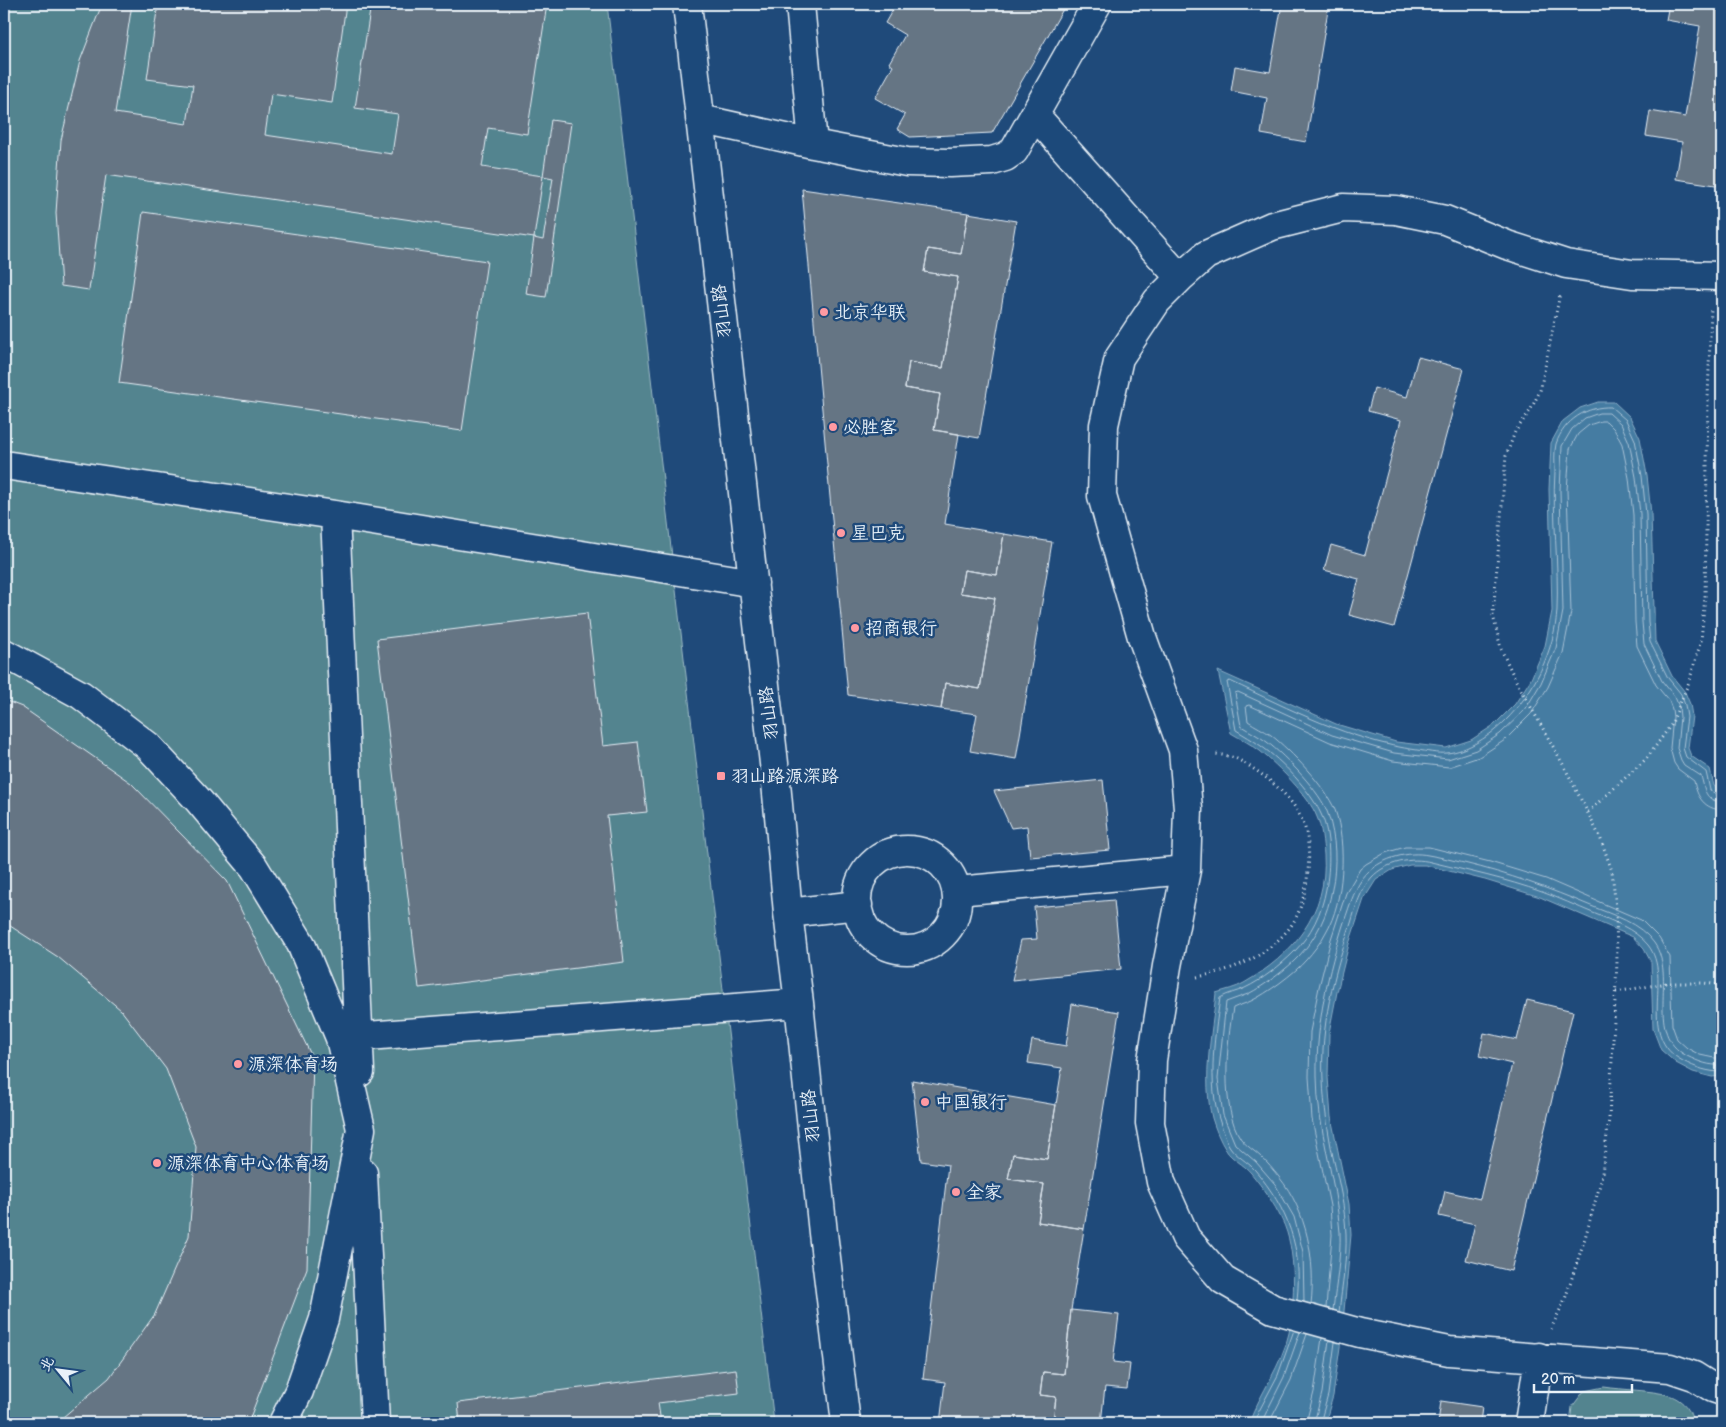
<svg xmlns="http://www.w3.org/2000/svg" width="1726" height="1427" font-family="'Balsamiq Sans','LXGW WenKai TC',sans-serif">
	<rect width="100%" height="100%" fill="#1f4a7a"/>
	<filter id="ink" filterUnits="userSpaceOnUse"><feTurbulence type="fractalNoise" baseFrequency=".02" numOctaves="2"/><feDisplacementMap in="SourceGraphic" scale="10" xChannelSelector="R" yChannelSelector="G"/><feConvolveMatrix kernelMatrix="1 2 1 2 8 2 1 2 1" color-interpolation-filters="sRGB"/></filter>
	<g filter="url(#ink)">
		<path fill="#52848f" stroke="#9dbac4" d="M4,4H607L774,1423H4Z
			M1604,1387C1623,1390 1651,1390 1668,1395C1680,1398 1693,1410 1692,1423H1570L1572,1407L1584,1391Z"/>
		<path fill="#457ba2" stroke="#86aac4" d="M1598,402H1614L1630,417L1640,438L1647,475L1651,514L1655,641L1672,676L1685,692L1690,704L1692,716L1688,748L1691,756L1710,769L1714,786L1722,791V1076L1712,1077L1693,1072L1676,1063L1661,1050L1653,1029L1651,962L1644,949L1633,937L1540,897L1485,880L1425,865H1410L1392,870L1376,880L1364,899L1349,944L1337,992L1329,1033L1328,1077L1331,1117L1349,1204L1351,1235L1342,1333L1333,1396L1325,1423H1249C1260,1393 1282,1365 1289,1333C1295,1300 1297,1250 1282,1220C1274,1203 1263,1188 1251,1173C1244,1164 1231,1159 1226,1150C1220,1141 1215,1128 1212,1118C1202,1078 1212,1034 1216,993C1225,990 1236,988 1244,983C1293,955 1328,913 1324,855C1323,843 1322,828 1317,817C1309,796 1278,766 1260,751C1251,744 1241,739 1231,733L1218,671L1336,724L1396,742L1446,748L1471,740L1494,725L1515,704L1531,679L1545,646L1552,611L1549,489L1551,443L1563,421L1580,408Z"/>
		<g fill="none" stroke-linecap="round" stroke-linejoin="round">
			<path stroke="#a7c2d6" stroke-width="1" d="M1297,1300C1303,1249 1288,1209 1255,1170C1248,1162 1236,1156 1230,1147C1227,1143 1226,1137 1224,1133C1206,1091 1214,1041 1220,998C1228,993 1237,992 1245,988C1262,980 1281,965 1294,952C1311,935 1322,912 1326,889C1330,868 1331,834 1321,814C1310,790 1282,761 1261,746C1253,740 1244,735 1236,730L1227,682L1230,681C1290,709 1350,741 1417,750C1426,751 1437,754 1447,753C1468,751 1491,735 1505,721C1533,694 1555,650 1557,610C1559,564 1552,517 1555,471C1555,463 1554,452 1556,444C1564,420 1587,406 1611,407L1626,420L1635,440L1642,476L1646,514L1648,622L1650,642L1668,678L1681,694L1685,705L1687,717L1683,748L1686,757L1706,772L1710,790L1717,795L1722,796
				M1304,1302L1303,1252L1294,1217L1275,1184L1256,1162L1235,1144L1223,1115L1218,1079L1226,1002C1233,999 1241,997 1248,994C1264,986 1287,969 1299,956C1317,937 1328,914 1332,889C1337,864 1336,838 1328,814C1321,792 1285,756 1267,742C1259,736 1249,731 1241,726L1235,693L1238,692L1332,735L1394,753L1448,759L1476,750L1500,734L1525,710L1541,683L1556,648L1563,611L1560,490L1562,446L1572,429L1585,418L1599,413H1609L1621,424L1629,442L1636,477L1640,514L1642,622L1644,644L1662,681L1675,697L1679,707L1680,717L1677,748L1681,760L1684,765L1701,776C1705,789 1704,801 1722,802
				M1311,1304C1316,1261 1307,1211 1279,1177C1273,1170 1268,1163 1261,1157C1255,1151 1246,1146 1241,1139C1220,1108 1227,1043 1233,1008C1239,1005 1245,1004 1251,1001C1266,994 1295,973 1306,960C1313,952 1321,942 1326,932C1344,902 1347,843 1335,810C1325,786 1291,751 1271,735C1264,730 1255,726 1248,721L1246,706L1249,705L1330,742L1393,761L1449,767L1479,757L1505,740L1531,714L1548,687L1563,653L1571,612L1567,490L1570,449L1578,434L1589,425L1601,421H1606L1614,429L1622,444L1629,478L1633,515L1635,622L1637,646L1656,685L1669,701L1672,709L1673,717L1670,748L1674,763L1678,769L1694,781C1697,797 1704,809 1722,810
				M1326,1308L1332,1235L1330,1206L1312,1119L1309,1077L1310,1032L1319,987L1331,939L1346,893L1360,869L1366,864L1385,853L1405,847H1429L1490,862L1546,879L1641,920L1659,938L1670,957L1672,1025L1677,1039L1687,1048L1700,1055L1714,1058H1722
				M1333,1310C1336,1284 1341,1257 1340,1232C1336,1179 1317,1129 1317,1076C1316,1024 1328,972 1344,922C1350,905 1355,885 1368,872C1383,858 1408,851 1428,855C1440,857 1452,860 1464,863C1509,874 1548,888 1591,906C1613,915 1640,923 1654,943C1678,977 1643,1033 1687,1056C1699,1062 1709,1066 1722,1065
				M1339,1312C1342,1286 1347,1260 1346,1234C1345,1207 1339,1183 1333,1157C1328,1132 1324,1106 1323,1080C1320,1027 1334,973 1351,923C1356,907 1360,890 1372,877C1386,862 1412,857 1431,862C1468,871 1506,879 1542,892C1559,898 1576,906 1593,913C1612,921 1634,928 1648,945C1674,978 1635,1036 1683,1061C1696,1068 1708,1072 1722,1072
				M1254,1423L1259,1411L1278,1375L1294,1330
				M1261,1423L1284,1377L1300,1332
				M1269,1423L1291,1380L1307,1334
				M1306,1423L1314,1392L1322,1338
				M1314,1423L1322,1393L1329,1340
				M1320,1423L1328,1395L1335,1342"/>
		</g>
		<path fill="#657484" stroke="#e8f1f8" d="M102,4H132L115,113L187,124L193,85L147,79L158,4H346L332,103L271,94L265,135L392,154L398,114L355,108L371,4H547L527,134L488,128L482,167L543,176L534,238L106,175L89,290L61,286L56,213L61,140L80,61Z
			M896,4H1066L992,133L910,137L897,129L905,115L875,98L893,66L889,63L905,35L885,23Z
			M1282,4H1329L1306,142L1261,134L1267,98L1231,91L1235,66L1270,72Z
			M1669,4H1722V186L1676,179L1682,142L1646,136L1650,111L1685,117L1700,26L1666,20Z
			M551,120L571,123L546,297L526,294L534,238L543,240L553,178L543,176Z
			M802,189L968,213L961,254L928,249L924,272L958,277L943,368L909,362L905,388L940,394L934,430L959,434L945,524L1004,534L997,575L964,570L960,593L995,598L980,689L945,683L941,709L848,695Z
			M143,212L487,261L462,431L119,383Z
			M968,213L1016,221L979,438L934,430L940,394L905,388L909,362L943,368L958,277L924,272L928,249L961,254Z
			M1418,357L1464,369L1394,627L1349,615L1359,579L1324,570L1331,545L1365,555L1401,420L1368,411L1374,388L1407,397Z
			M1004,534L1052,542L1016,759L970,751L977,714L941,709L945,683L980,689L995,598L960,593L964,570L997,575Z
			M587,613L603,746L638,742L647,812L607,816L624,962L419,988L377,639Z
			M4,700L22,707L131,783L227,881L313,1059L307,1268L248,1423H56L109,1378L155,1314L189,1236L196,1147L166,1069L121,1010L58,957L4,922Z
			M1103,780L1110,850L1030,857L1027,826L1011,828L994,791Z
			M1114,900L1121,969L1012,980L1021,940L1037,939L1034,907Z
			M1527,1000L1573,1011L1511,1271L1466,1260L1475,1224L1439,1216L1445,1191L1480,1199L1512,1064L1479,1056L1484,1033L1517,1040Z
			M1072,1004L1119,1012L1084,1229L1038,1222L1044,1184L1008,1179L1013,1154L1047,1159L1062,1068L1028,1063L1032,1040L1066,1046Z
			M912,1080L1056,1105L1047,1159L1013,1154L1008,1179L1044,1184L1038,1222L1084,1229L1071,1310L1064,1374L1043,1372L1040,1395L1056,1397L1053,1423H940L945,1382L923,1379L948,1165L921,1161Z
			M1071,1310L1119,1315L1113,1362L1130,1364L1127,1389L1105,1387L1101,1423H1053L1056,1397L1040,1395L1043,1372L1064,1374Z
			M736,1369L739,1393L658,1403L661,1423H460L458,1403Z
			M1441,1401L1482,1407L1480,1423H1438Z"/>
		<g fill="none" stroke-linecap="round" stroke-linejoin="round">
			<defs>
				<path id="minor" d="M687,4L775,772L788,913L799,1003L823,1233L846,1423
					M800,4L813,144
					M1035,115L1180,278
					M700,119L813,144L907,162L950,163L992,161L1005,157L1014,151L1097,4
					M1722,276L1632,274L1566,264L1507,245L1445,220L1396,210L1343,208L1272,226L1206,255L1180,278L1157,301L1119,358L1104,425L1102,496L1142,637L1183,750L1188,809L1186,870L1167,966L1152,1060L1150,1123L1161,1182L1186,1238L1223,1280L1273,1309L1360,1333L1449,1351L1670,1368L1694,1376L1713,1388L1722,1391
					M4,465L335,515L754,583
					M335,515L360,1072
					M4,653L81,695L148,746L199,801L254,867L301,944L340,1038L361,1129L324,1319L299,1391L283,1423
					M857 900a50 50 0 1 1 100 0a50 50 0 1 1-100 0Z
					M957,891L1186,870
					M788,913L858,905
					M341,1038L799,1003
					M363,1173L375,1423
					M1529,1423L1539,1357"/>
			</defs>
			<use href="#minor" stroke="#e8f1f8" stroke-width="31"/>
			<path stroke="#e8f1f8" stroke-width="3" stroke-dasharray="1 4" stroke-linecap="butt" d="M1588,812L1647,758L1671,725L1689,682L1701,641L1705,596L1708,399L1711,307
				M1197,977C1233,970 1262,959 1287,931C1299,917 1302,903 1306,886C1309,869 1310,849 1306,832C1299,800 1265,774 1237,759C1231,756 1222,755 1215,754
				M1616,992L1667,983H1703L1722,985
				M1551,1329L1565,1299L1585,1238L1601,1181L1609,1119L1617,962L1616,908L1612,871L1600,837L1564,766L1515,679L1501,649L1493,615L1506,456L1515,432L1530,411L1540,391L1560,294"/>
			<use href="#minor" stroke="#1f4a7a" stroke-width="28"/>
		</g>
	</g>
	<g fill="#ff9aa2" stroke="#1f4a7a" stroke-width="2">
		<circle cx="824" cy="312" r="5"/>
		<circle cx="833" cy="427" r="5"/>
		<circle cx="841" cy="533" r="5"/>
		<circle cx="855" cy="628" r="5"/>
		<rect x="716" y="771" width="10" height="10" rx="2.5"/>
		<circle cx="238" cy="1064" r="5"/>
		<circle cx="925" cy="1102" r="5"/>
		<circle cx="157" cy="1163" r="5"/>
		<circle cx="956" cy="1192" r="5"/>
	</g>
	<g text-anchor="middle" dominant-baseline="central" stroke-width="5" stroke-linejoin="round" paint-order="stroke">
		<g font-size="18" fill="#e8f1f8" stroke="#1f4a7a">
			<text transform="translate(722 311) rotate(-97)">羽山路</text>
			<text transform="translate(769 713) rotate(-97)">羽山路</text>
			<text transform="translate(811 1116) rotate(-96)">羽山路</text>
		</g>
		<g font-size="18" fill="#e8f1f8" stroke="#1f4a7a" text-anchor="start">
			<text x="834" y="312">北京华联</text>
			<text x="843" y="427">必胜客</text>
			<text x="851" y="533">星巴克</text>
			<text x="865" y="628">招商银行</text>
			<text x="731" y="776">羽山路源深路</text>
			<text x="248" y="1064">源深体育场</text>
			<text x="935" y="1102">中国银行</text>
			<text x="167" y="1163">源深体育中心体育场</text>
			<text x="966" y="1192">全家</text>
		</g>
	</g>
	<rect width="1726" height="1427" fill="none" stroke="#1f4a7a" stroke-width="20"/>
	<rect x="10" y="10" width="1706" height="1407" fill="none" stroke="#e8f1f8" stroke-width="2" filter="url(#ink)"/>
	<g transform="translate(58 1370) rotate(299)" stroke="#1f4a7a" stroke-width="4" paint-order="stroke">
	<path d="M0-4L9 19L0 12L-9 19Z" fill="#e8f1f8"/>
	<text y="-8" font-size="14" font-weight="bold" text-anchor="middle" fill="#e8f1f8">北</text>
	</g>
	<path d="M1534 1384v8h98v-8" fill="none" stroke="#e8f1f8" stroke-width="2.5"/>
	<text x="1541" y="1384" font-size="15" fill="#e8f1f8" stroke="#1f4a7a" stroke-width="4" paint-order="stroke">20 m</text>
</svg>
